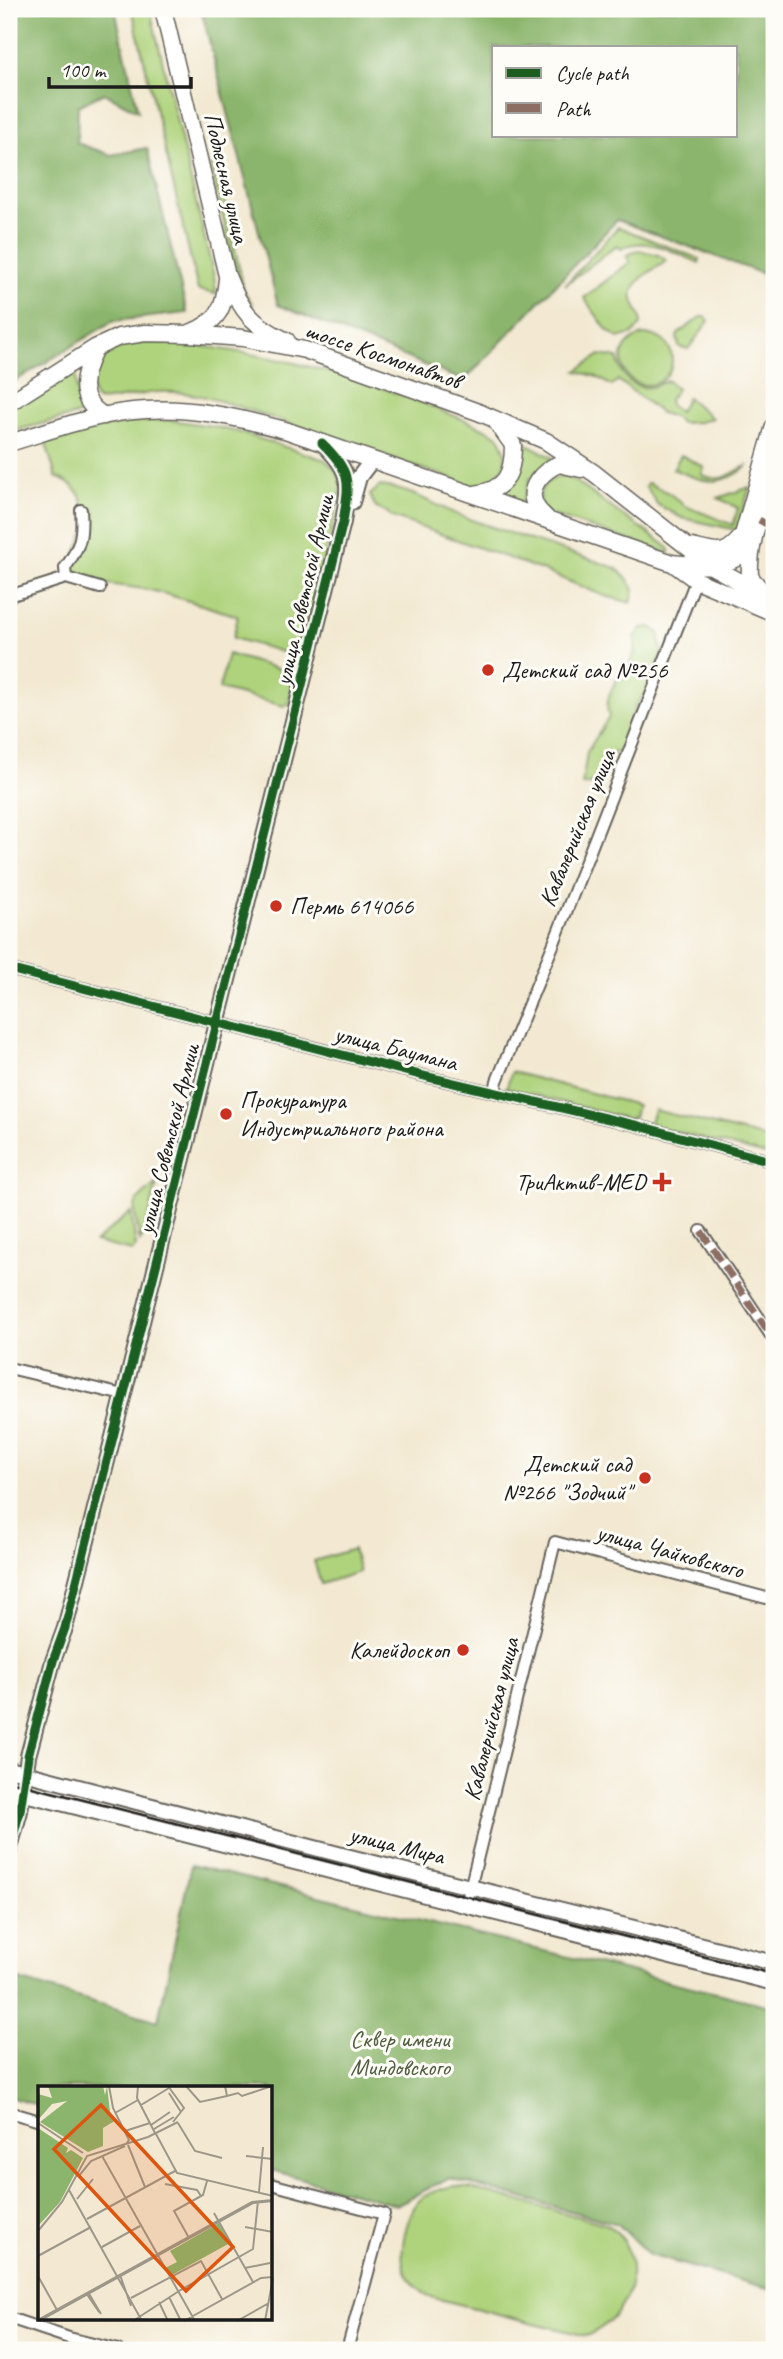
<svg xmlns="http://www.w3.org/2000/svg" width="783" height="2359" font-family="Caveat,sans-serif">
	<rect width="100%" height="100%" fill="#fdfcf7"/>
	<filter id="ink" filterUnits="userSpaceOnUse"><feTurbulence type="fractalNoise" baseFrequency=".0143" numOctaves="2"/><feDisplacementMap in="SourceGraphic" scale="14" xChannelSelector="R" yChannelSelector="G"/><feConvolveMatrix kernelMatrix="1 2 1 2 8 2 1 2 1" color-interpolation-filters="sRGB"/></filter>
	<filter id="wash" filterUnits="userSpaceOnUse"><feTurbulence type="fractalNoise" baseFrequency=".00686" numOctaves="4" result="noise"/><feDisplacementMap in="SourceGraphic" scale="28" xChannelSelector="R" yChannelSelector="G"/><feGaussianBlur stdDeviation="1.57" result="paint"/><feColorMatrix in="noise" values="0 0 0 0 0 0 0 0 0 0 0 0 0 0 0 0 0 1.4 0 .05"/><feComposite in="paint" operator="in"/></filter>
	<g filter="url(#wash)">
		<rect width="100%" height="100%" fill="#f3e9d2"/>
		<path fill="#afd37d" stroke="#66784c" stroke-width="2" d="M132,9H150L214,277L216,294L198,290Z
			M216,161L244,291L253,305L247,309L239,286L211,167Z
			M618,227L700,259L699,263C675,253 645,234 621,249L617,245L565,285Z
			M638,250L658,255L667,261C653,270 626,282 634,303C637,312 642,314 641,324L633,334L618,338L607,330L584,298L630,262L626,256Z
			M701,317H706L709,321L688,349L679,347L677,337L679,333Z
			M622 360a25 25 0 1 1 50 0a25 25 0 1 1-50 0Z
			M175,343C266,353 355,374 440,410C459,418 480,425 498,436C514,459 502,473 485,490L243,408C215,399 186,390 157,392C143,393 106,403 97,400C91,392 90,384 93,374C105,336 142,343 175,343Z
			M600,355L618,358C622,384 644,396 667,380L677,389L669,400L670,405L679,412L687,397L712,418L700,422L681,423L674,417L661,413L618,380L612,386L597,377L577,371Z
			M76,365C76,383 75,397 84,413L9,432V410Z
			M144,420H170L211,426L242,433L325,460L337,472L342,487L302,652L296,656L233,638L238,616C210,608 182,598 154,591C129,585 90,586 69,571L85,531L95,530L94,510L85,509C80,491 73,484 56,477L45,440L80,431Z
			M520,440L553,458L530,478L522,504L501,498C517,480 520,463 520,440Z
			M681,455L704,467L702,475C725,484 730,472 749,465C721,489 704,482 673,469Z
			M563,475C580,482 590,493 605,503C627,519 649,533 670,549L669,553L543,512C536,491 542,481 563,475Z
			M648,483L669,493L685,506L733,525L738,508L718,498L750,487L737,530L682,518L658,505L645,486Z
			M380,486C412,489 437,507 466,518C516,536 566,551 616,568L628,579L634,590L631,603L602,595L539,569L392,517L387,512L376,508L370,495Z
			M651,627L659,633L662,654L645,694L635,706L629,739L619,751L605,758L596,783L582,785L587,752L609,717C604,703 610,692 617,679L624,678L635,651V637L642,628Z
			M228,654L295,674L289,703L284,706L219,689Z
			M512,1072L637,1105L634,1117L628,1119L506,1088Z
			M654,1110L774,1140V1157L653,1126L650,1122Z
			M157,1183L145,1233L140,1241C134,1206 127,1206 157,1183Z
			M131,1212L136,1246L132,1251L95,1242Z
			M353,1549L359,1572L321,1584L314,1561Z
			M453,2186L474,2189L602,2223C618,2230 625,2239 629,2255C638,2291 619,2322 586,2336L427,2296C419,2289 409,2281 405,2271C398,2253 407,2210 422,2198C431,2191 442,2189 453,2186Z"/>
		<path fill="#8bb56c" stroke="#546844" stroke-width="2" fill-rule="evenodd" d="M9,9H115L138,111L104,93L78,106L77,143L111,155L147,148L187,313L113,321L9,385Z
			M201,9H774V275L771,277L617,220L464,381L278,305ZM494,47H736V135H494Z
			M191,1865L774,2007V2290L649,2255L618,2224L449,2178L396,2205L271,2170V2088H40V2106L9,2097V1977L158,2021Z"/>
	</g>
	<g filter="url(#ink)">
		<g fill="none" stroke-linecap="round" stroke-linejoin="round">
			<defs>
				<path id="street" d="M759,520L774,528
					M66,578L65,568C80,547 83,537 81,510
					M9,596L66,578L100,588
					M9,969L428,1077L639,1126L774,1162
					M495,1092L497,1081L554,943L696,580
					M701,1231L774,1340
					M9,1368L123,1395
					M466,1905L555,1542L774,1600
					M9,2112L40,2121
					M271,2184L384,2214L347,2350
					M9,2318L69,2338L118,2350"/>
				<path id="secondary" d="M352,502L359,477L372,460
					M9,1769L342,1855L774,1963
					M9,1790L774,1983
					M9,1851L20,1811L28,1756L53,1661L65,1628L343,522C349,483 353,473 323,444"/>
				<path id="primary" d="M163,9L227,276C241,311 252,325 287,341
					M190,333C219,321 224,309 227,279
					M95,348C83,374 75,399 104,416
					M9,403L95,348L119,337L145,333L189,334L243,338L305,350L478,412L546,441L594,473L713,567L774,600
					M9,443C53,430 99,412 146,410C194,407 239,418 285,430L672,563C704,566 726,572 751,546
					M475,494C506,490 513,474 513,445L495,420
					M548,520C544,515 538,511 536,506C525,488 544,470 559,464L581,469
					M692,547C718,553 725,558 743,535L774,426
					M674,564L696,580L774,613
					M762,591L750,577C748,544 762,510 771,478"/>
			</defs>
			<use href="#street" stroke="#67645c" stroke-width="14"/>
			<use href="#secondary" stroke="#67645c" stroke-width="18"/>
			<use href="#primary" stroke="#67645c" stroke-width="19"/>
			<use href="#street" stroke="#fff" stroke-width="10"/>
			<use href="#secondary" stroke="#fff" stroke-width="14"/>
			<use href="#primary" stroke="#fff" stroke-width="16"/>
			<path stroke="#1c1c1c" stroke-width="2" d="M9,1781L774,1974"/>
			<path stroke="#8d6e63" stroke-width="7" stroke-dasharray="14 7" stroke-linecap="butt" d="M759,520L774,528
				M701,1231L774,1340"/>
			<defs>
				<path id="cycleway" d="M9,969L428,1077L639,1126L774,1162
					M9,1851L20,1811L28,1756L53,1661L65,1628L343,522C349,482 353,473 322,443"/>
			</defs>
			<use href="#cycleway" stroke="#fdfcf7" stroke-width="13"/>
			<use href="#cycleway" stroke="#1b5e20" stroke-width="9"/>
		</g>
	</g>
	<g fill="#c8321e" stroke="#fdfcf7" stroke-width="2.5">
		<circle cx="488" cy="670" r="7"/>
		<circle cx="276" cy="906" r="7"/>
		<circle cx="226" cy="1114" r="7"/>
		<path d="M658.5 1171.5h7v7h7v7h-7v7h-7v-7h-7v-7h7z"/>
		<circle cx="645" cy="1478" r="7"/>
		<circle cx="463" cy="1650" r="7"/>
	</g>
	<g text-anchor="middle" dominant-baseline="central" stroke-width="6" stroke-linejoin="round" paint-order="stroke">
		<g font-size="24" fill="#1c1c1c" stroke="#fdfcf7">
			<text transform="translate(227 178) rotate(77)">Подлесная улица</text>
			<text transform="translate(383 355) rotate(19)">шоссе Космонавтов</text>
			<text transform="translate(304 590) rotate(-77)">улица Советской Армии</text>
			<text transform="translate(577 828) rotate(-68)">Кавалерийская улица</text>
			<text transform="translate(396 1048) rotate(14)">улица Баумана</text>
			<text transform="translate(168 1139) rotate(-76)">улица Советской Армии</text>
			<text transform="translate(670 1551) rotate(15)">улица Чайковского</text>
			<text transform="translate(491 1719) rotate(-76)">Кавалерийская улица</text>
			<text transform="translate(397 1845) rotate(14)">улица Мира</text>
		</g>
		<g font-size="24" fill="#1c1c1c" stroke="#fdfcf7" text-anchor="start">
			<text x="502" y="670">Детский сад №256</text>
			<text x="290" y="906">Пермь 614066</text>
			<text x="240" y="1100">Прокуратура<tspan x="240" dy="28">Индустриального района</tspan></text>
			<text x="646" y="1182" text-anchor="end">ТриАктив-MED</text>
			<text x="631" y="1464" text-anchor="end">Детский сад<tspan x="631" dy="28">№266 "Зодчий"</tspan></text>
			<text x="449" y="1650" text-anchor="end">Калейдоскоп</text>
		</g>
		<g font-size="24" fill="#4f5c3e" stroke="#fdfcf7">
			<text x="400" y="2039">Сквер имени<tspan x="400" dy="28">Миндовского</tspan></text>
		</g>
	</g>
	<g transform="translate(38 2086)">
		<rect width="234" height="234" fill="#f3e9d2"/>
		<path d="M10,0H65L67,9L69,0L72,26L78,34L65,42V60L50,66L2,36L29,15L14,18L0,34V8L14,12ZM0,42L30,62L28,67L33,64L45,72L22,116L0,140ZM181,137L192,157L132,190L127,182L139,176L132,165Z" fill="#8bb56c"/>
		<path fill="none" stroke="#9d9789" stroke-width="2" d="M71,0L75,22L91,54L88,58M100,0L99,12L117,47M130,0L146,22L135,36M148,0L162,16L189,10M187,0L189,10L200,7L204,10L234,0M131,7L143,26M103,19L131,2M77,27L100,14M0,37L45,67M140,37L157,65L184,72M113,39L132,26M116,43L136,31M87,45L112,37M118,48L139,87L235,110M90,59L107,101M64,70L157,235M208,70L235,73M40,91L53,75L87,60M127,98L159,104L163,110M31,104L104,235M221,106L225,61M39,113L55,93M176,127L215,196M49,133L137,85M207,141L235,146M0,145L24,116L49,70L110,51L140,36M151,152L136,125L165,109L169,95M64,161L102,140M0,170L53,141M207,182L232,177M82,189L93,220M0,190L19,224M141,205L215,163L220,115M50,206L63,228M48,207L61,226M131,211L143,235M93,212L163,175L184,213M121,216L130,235M0,234L214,116L235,114M1,235L215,117L235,115M95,235L141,205M146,235L223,192L235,191M199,235L231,217M227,235L235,192"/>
		<path fill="#de560d" fill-opacity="0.15" stroke="#de560d" stroke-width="3.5" d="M63,19L195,161L148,205L16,63Z"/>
		<rect width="234" height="234" fill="none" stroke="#1c1c1c" stroke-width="3.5"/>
	</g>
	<rect width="783" height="2359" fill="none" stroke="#fdfcf7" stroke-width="35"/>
	<rect x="492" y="46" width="245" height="91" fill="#fdfcf7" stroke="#a3a29f" stroke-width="2"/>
	<rect x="506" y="68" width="35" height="10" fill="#1b5e20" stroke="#a3a29f" stroke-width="2"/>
	<text x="556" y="80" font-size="21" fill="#1c1c1c">Cycle path</text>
	<rect x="506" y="103" width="35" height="10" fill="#8d6e63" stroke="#a3a29f" stroke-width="2"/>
	<text x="556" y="116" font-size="21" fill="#1c1c1c">Path</text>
	<path d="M49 77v10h142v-10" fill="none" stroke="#1c1c1c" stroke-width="3.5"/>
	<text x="60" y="77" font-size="21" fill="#1c1c1c" stroke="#fdfcf7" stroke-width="5" paint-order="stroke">100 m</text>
</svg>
